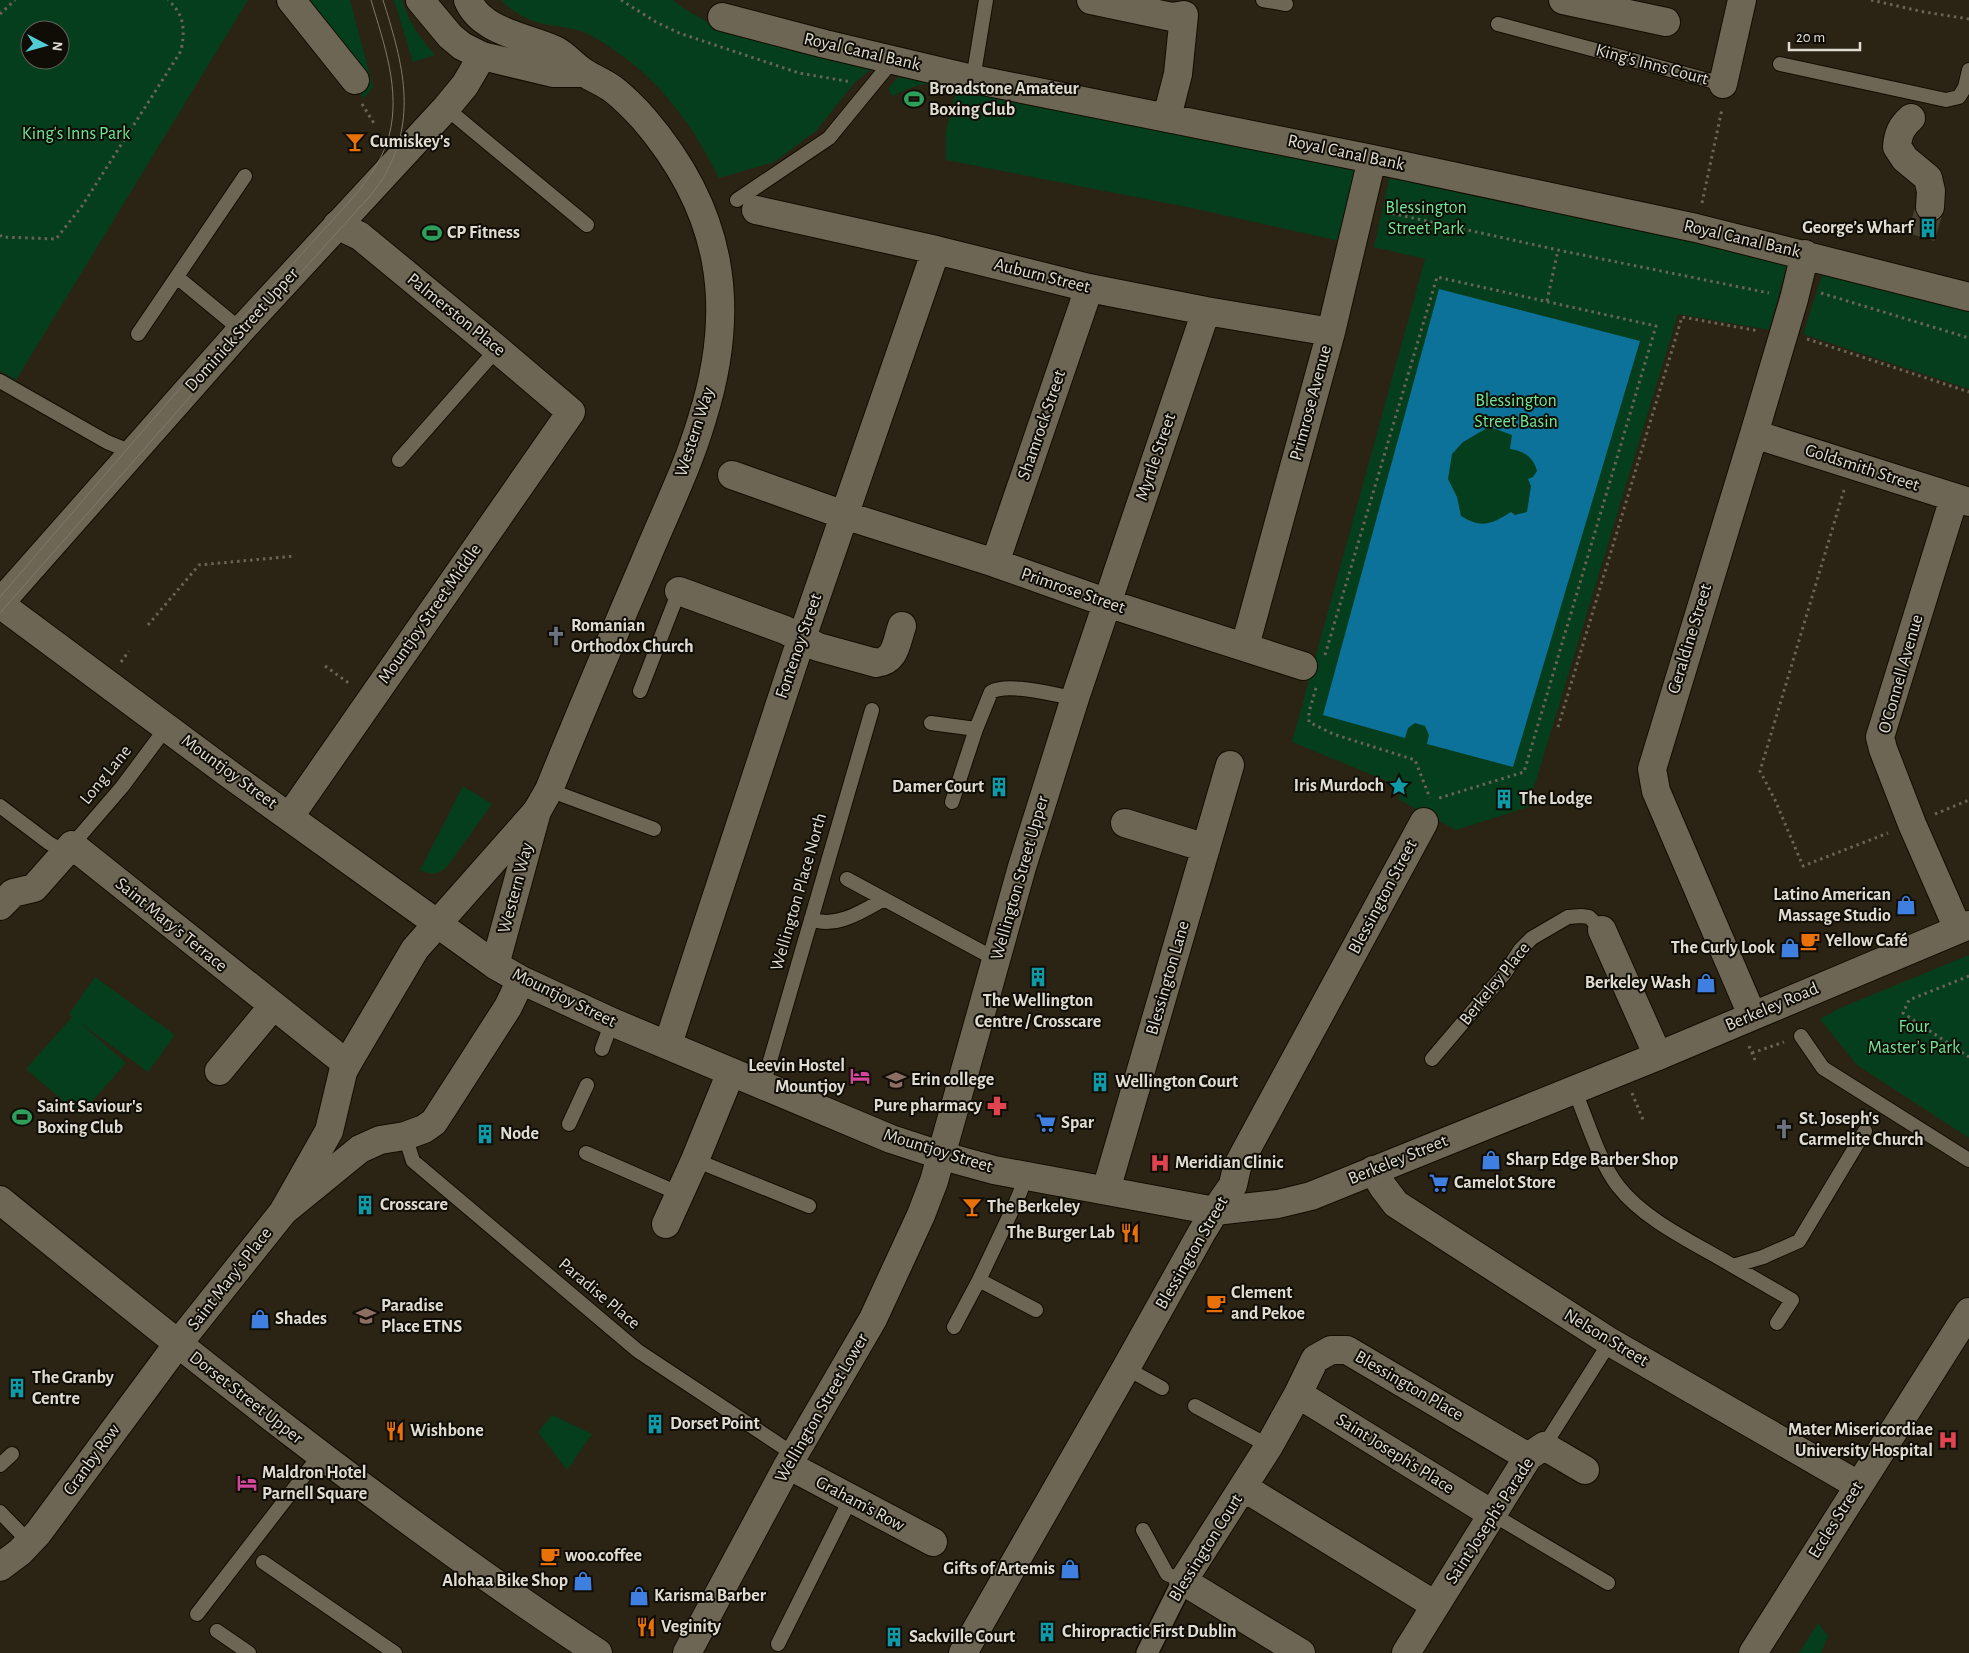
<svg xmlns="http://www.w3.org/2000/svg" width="1969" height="1653" font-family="'Alegreya Sans',sans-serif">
	<rect width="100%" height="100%" fill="#2b2414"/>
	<path fill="#053e1c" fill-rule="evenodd" d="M0,0H248L16,380L0,371ZM30,30H60V60H30Z
		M304,0H350L373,87L364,99Z
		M394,0H402C408,21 420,38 435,55L413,62Z
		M501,0H673L683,8L725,32L879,63L855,82L816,131L774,162L719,178C693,125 660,80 611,48C601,41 589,33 577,30C564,26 549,26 536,22C525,19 509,9 501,0Z
		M916,72L1349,163L1356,172L1339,241L1192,208L946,160V132L955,94C930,77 916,85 892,96L888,89L898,77Z
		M1391,170L1788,261L1769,330L1678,314L1528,807L1456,830L1398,799L1403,788L1399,786L1292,742L1425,259L1374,247Z
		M1825,266L1969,307V389L1803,334Z
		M463,786L492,804L446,868C435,875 431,875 420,870Z
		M1969,955V1138L1857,1065L1820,1019L1840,1008Z
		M95,977L175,1035L148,1072L79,1022L126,1063L80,1115L26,1069L72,1017L69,1014Z
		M552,1415L592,1434L567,1470L538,1432Z
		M1818,1623L1828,1636L1821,1653H1799Z"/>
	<path fill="#0c7299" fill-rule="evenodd" d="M1439,289L1640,341L1513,767L1427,744L1429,735L1425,726L1415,723L1408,728L1405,738L1323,715ZM1487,428L1496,429L1512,435L1510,449C1523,451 1533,456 1537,471L1533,477L1528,479L1531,486L1527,512L1515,515L1511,512C1492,524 1482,529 1461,516L1457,497L1448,479L1452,454L1463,442Z"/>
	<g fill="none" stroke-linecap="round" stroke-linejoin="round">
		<path stroke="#464030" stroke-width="28" stroke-dasharray="28 14" stroke-linecap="butt" d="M1921,237L1930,207"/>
		<defs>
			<path id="service" d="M1263,0L1286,4
				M1498,24L1723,84
				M1780,64L1946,100L1959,97L1965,87L1969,70
				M973,79L986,0
				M446,108L587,225
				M737,200L829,138L893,60
				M177,277L241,330
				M138,334L245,176
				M0,381L107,442L134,453
				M399,460L497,349
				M640,691L679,591
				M931,723L976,729
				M549,790L654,829
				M952,802L976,729L991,692C1008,682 1054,695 1075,698
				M0,806L49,843L65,852
				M72,845L122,787L166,728
				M847,879L984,953L997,958
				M811,919C836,929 863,911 884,899
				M1801,1036L1823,1068L1969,1160
				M602,1049L612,1022
				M1432,1059L1505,973L1520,950L1532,938L1568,917L1581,916L1589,917L1602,930
				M763,1085L872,710
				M1574,1089C1586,1117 1600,1164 1618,1186C1645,1221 1695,1243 1733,1266L1763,1257L1799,1241L1865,1131
				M569,1124L587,1085
				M405,1136L413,1161L638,1351L795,1455
				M586,1153L680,1194
				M695,1160L809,1206
				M1733,1266L1792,1300L1777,1323
				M979,1280L1036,1310
				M954,1327L979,1280L1016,1202L1021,1190L1024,1175
				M1126,1368L1162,1388
				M1195,1406L1269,1446
				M1544,1446L1610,1342
				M0,1465L12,1454
				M0,1512L30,1543
				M1492,1514L1608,1583
				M1143,1530L1167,1574L1183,1581
				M263,1562L395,1653
				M197,1614L320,1455
				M217,1631L249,1653
				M778,1644L851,1498"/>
			<path id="pedestrian" d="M1147,1653L1183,1581"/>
			<path id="minor" d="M291,0L355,80
				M1091,0L1172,17L1184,15L1178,74L1167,117
				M1563,0L1666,22
				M722,17L825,44L973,79L1372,159L1696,228L1969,297
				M1723,84L1742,0
				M1911,118C1901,127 1898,134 1897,147L1905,159L1928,178L1931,191L1930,207
				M756,210L936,250L1089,288L1206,311L1331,332
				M1754,434L1969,502
				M732,475L844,515L995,563L1119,607L1303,666
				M1954,498L1880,737L1883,749L1912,824L1958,929
				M995,563L1089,288
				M679,591L785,630L818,647L876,663C896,661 896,643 902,626
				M1245,646L1331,332L1372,159
				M290,816L571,412L497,349L360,236L337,225
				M1125,823L1206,848
				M0,906L13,893L34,888L72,845L347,1064
				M1602,930L1658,1056
				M1752,1015L1656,791L1652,769L1754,434L1794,299L1805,254
				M668,1044L797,652L936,250
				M219,1071L273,1006
				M1373,1170L1383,1187L1396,1204L1610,1342L1858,1485
				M1106,1190L1230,765
				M1215,1211L1233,1185L1237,1167L1245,1152L1424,822
				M666,1224L695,1160L731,1072
				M1298,1394L1492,1514
				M788,1465L933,1542
				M1243,1487L1435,1605
				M687,1653L788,1465L873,1319L921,1215L934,1181L1022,867L1075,698L1206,311
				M1301,1653L1183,1581L1269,1446L1298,1394L1315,1359L1331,1350H1347L1528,1457
				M1406,1653L1528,1457L1544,1446L1585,1470"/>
			<path id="tertiary" d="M0,603L241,330L446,108L465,85L482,56
				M0,604L229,774L495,965L521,980L612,1022L891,1139L943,1156L994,1170L1215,1211
				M495,965L537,811
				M284,1211L360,1149L380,1140L405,1136L424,1129L434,1122L508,1007L521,980
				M1753,1653L1969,1312"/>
			<path id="secondary" d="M420,0L450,36L462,46L482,56L553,73H585
				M0,1200C194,1358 389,1515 598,1653
				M0,1567L20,1552L38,1533L177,1345L283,1212L329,1131L343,1072L347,1064L415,949L537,811L549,790C580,713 613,636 646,559C665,513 688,467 702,419C738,305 722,210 644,119C635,109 624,98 614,90C605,83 594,79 585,73C574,67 566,55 555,50C527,37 481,32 468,0
				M963,1653L1126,1368L1202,1232L1215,1211L1278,1204L1311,1196L1658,1056L1969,925"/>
		</defs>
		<use href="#service" stroke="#130d01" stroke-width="16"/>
		<use href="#pedestrian" stroke="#130d01" stroke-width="24"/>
		<use href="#minor" stroke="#130d01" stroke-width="30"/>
		<use href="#tertiary" stroke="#130d01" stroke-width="30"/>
		<use href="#secondary" stroke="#130d01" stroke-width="30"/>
		<path stroke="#6a6456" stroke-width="3" stroke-dasharray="2.5 4" stroke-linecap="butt" d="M621,0L656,22L679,33L799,73L852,82
			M1871,0L1924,12L1969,19
			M0,14L15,0
			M362,104L375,125
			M1702,203L1722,109
			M1386,212L1558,250L1769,293
			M0,235L2,237L56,239L82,206L181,51C185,30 185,15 168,0
			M1821,293L1969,338
			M1547,301L1558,250
			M1807,339L1969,392
			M1844,490L1760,771L1775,800L1803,866L1888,833
			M148,625L199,565L295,556
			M1325,655L1437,277L1656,326L1524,772L1436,799
			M121,662L129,651
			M325,666L350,684
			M1316,688L1309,712V722L1333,734L1415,760L1430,798
			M1558,727L1682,317L1759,331
			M1935,814L1969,800
			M1969,976L1909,1000L1903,1013L1969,1057
			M1749,1046L1755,1060
			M1752,1053L1784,1042
			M1632,1093L1644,1122"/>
		<use href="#service" stroke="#6e6654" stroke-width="14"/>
		<use href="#pedestrian" stroke="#6e6654" stroke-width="21"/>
		<use href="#minor" stroke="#6e6654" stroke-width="28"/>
		<use href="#tertiary" stroke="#6e6654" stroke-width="28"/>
		<use href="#secondary" stroke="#6e6654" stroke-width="28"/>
		<path stroke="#7f796c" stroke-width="1" d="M0,597C79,505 157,413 238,323C264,295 291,266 317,237C344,207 378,176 389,136C401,90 384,44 371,0
			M0,613L247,332L370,196C376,188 383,180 387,171C418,113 401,58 383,0"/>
	</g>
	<defs>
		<symbol id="stadium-bare" viewBox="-9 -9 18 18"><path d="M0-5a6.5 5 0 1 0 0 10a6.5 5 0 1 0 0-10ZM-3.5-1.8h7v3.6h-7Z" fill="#2e9e5b" stroke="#100d07" stroke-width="2.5" paint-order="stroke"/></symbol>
		<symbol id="bar-bare" viewBox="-9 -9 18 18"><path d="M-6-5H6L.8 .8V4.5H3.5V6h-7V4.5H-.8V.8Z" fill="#e8710a" stroke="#100d07" stroke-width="2.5" paint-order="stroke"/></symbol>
		<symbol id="building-bare" viewBox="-9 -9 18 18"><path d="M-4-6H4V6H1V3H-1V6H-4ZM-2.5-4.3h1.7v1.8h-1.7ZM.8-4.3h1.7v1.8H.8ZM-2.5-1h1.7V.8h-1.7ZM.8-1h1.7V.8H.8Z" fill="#0f9aa8" stroke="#100d07" stroke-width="2.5" paint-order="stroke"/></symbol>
		<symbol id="church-bare" viewBox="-9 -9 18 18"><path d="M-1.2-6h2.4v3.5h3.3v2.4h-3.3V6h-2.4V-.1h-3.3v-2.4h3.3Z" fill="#6b7280" stroke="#100d07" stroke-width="2.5" paint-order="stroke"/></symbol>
		<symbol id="sight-bare" viewBox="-9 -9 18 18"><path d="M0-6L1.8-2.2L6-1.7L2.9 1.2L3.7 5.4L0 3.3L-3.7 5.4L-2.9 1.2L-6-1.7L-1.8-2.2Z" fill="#0f9aa8" stroke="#100d07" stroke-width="2.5" paint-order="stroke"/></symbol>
		<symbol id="shop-bare" viewBox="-9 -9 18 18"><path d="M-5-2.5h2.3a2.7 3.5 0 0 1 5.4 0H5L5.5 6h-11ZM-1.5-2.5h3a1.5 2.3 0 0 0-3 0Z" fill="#3f7fe0" stroke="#100d07" stroke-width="2.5" paint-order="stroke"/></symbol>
		<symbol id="cafe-bare" viewBox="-9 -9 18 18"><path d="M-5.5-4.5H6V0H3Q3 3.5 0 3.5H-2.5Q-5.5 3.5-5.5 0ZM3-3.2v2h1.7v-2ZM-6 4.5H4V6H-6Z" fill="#e8710a" stroke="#100d07" stroke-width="2.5" paint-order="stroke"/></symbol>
		<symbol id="hotel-bare" viewBox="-9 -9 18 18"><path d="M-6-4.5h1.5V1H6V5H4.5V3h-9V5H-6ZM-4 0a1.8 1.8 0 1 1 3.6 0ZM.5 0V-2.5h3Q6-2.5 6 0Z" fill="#d1479c" stroke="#100d07" stroke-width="2.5" paint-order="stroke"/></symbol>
		<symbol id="university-bare" viewBox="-9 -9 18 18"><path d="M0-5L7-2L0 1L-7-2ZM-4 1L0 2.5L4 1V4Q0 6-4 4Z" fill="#8d6e63" stroke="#100d07" stroke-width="2.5" paint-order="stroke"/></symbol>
		<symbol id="pharmacy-bare" viewBox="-9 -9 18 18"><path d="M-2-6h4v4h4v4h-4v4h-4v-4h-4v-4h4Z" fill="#e0444e" stroke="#100d07" stroke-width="2.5" paint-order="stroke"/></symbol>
		<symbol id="supermarket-bare" viewBox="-9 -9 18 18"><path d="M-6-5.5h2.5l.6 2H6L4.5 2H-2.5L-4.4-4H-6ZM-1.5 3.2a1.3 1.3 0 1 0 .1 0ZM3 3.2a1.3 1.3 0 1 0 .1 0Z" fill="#3f7fe0" stroke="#100d07" stroke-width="2.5" paint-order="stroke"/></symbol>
		<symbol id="hospital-bare" viewBox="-9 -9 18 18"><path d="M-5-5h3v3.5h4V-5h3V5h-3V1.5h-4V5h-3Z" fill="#e0444e" stroke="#100d07" stroke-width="2.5" paint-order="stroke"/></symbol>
		<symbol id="restaurant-bare" viewBox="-9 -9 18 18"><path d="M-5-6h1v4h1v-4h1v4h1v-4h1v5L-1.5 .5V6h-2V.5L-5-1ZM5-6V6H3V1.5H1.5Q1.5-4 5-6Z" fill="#e8710a" stroke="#100d07" stroke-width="2.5" paint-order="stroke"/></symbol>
		<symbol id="school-bare" viewBox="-9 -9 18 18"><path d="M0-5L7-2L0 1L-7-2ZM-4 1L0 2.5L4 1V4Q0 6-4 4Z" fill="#8d6e63" stroke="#100d07" stroke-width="2.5" paint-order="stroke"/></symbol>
	</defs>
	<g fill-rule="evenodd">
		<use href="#stadium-bare" x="900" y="85" width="28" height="28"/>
		<use href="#bar-bare" x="341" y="128" width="28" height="28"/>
		<use href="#building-bare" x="1914" y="214" width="28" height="28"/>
		<use href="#stadium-bare" x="418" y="219" width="28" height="28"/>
		<use href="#church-bare" x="542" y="622" width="28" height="28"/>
		<use href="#sight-bare" x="1385" y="772" width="28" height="28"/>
		<use href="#building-bare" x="985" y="773" width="28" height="28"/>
		<use href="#building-bare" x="1490" y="785" width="28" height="28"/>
		<use href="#shop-bare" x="1892" y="891" width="28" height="28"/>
		<use href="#cafe-bare" x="1796" y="927" width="28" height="28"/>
		<use href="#shop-bare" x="1776" y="934" width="28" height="28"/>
		<use href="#building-bare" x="1024" y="963" width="28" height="28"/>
		<use href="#shop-bare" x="1692" y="969" width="28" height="28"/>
		<use href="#hotel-bare" x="846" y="1062" width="28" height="28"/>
		<use href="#university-bare" x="882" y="1066" width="28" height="28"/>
		<use href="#building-bare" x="1086" y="1068" width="28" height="28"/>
		<use href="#pharmacy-bare" x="983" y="1092" width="28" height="28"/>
		<use href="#stadium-bare" x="8" y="1103" width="28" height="28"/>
		<use href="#supermarket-bare" x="1032" y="1109" width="28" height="28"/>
		<use href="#church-bare" x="1770" y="1115" width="28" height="28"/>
		<use href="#building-bare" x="471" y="1120" width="28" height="28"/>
		<use href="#shop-bare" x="1477" y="1146" width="28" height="28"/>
		<use href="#hospital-bare" x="1146" y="1149" width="28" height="28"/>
		<use href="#supermarket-bare" x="1425" y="1169" width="28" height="28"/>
		<use href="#building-bare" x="351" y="1191" width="28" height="28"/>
		<use href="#bar-bare" x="958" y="1193" width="28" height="28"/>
		<use href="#restaurant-bare" x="1116" y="1219" width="28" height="28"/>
		<use href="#cafe-bare" x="1202" y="1289" width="28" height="28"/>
		<use href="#school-bare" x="352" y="1302" width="28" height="28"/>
		<use href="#shop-bare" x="246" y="1305" width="28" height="28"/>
		<use href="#building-bare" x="3" y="1374" width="28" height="28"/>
		<use href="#building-bare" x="641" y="1410" width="28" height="28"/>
		<use href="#restaurant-bare" x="381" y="1417" width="28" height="28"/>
		<use href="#hospital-bare" x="1934" y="1426" width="28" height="28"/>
		<use href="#hotel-bare" x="233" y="1469" width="28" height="28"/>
		<use href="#cafe-bare" x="536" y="1542" width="28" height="28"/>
		<use href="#shop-bare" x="1056" y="1555" width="28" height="28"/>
		<use href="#shop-bare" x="569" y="1567" width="28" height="28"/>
		<use href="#shop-bare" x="625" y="1582" width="28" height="28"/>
		<use href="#restaurant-bare" x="632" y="1613" width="28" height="28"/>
		<use href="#building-bare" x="1033" y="1618" width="28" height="28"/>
		<use href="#building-bare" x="880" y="1623" width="28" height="28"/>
	</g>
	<g text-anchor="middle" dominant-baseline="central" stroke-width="4" stroke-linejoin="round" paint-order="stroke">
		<g font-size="18" fill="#e0dcd2" stroke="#100d07">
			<text transform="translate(862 52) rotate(13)">Royal Canal Bank</text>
			<text transform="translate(1652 65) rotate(15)">King's Inns Court</text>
			<text transform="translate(1346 153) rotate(12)">Royal Canal Bank</text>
			<text transform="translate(1742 239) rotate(13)">Royal Canal Bank</text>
			<text transform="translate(1042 276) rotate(14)">Auburn Street</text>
			<text transform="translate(456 315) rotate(39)">Palmerston Place</text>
			<text transform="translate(242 330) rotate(-48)">Dominick Street Upper</text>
			<text transform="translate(1311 403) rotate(-75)">Primrose Avenue</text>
			<text transform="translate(1042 425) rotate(-71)">Shamrock Street</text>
			<text transform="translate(695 432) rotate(-72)">Western Way</text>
			<text transform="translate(1156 457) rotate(-71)">Myrtle Street</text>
			<text transform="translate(1862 468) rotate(18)">Goldsmith Street</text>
			<text transform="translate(1073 591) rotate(19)">Primrose Street</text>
			<text transform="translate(430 614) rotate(-55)">Mountjoy Street Middle</text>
			<text transform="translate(1690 639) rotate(-73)">Geraldine Street</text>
			<text transform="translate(799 646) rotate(-71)">Fontenoy Street</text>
			<text transform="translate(1901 674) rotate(-74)">O'Connell Avenue</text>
			<text transform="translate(229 772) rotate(36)">Mountjoy Street</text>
			<text transform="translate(106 775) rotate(-51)">Long Lane</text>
			<text transform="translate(1020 878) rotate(-74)">Wellington Street Upper</text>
			<text transform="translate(516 888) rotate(-75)">Western Way</text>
			<text transform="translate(799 892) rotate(-74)">Wellington Place North</text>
			<text transform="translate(1383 897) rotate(-62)">Blessington Street</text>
			<text transform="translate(171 925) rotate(39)">Saint Mary's Terrace</text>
			<text transform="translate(1168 978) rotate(-74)">Blessington Lane</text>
			<text transform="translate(1495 984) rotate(-51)">Berkeley Place</text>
			<text transform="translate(564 998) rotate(26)">Mountjoy Street</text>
			<text transform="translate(1772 1007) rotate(-23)">Berkeley Road</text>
			<text transform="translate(938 1151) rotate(17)">Mountjoy Street</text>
			<text transform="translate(1398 1160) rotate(-22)">Berkeley Street</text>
			<text transform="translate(1192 1253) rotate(-60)">Blessington Street</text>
			<text transform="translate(230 1279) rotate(-52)">Saint Mary's Place</text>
			<text transform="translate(599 1294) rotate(40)">Paradise Place</text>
			<text transform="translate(1606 1338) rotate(31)">Nelson Street</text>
			<text transform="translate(1409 1386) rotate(30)">Blessington Place</text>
			<text transform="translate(246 1398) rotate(38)">Dorset Street Upper</text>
			<text transform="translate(822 1408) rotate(-60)">Wellington Street Lower</text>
			<text transform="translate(1395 1454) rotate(32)">Saint Joseph's Place</text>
			<text transform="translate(92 1460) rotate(-54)">Granby Row</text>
			<text transform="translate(860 1504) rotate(28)">Graham's Row</text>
			<text transform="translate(1836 1520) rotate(-58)">Eccles Street</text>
			<text transform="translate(1490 1521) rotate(-57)">Saint Joseph's Parade</text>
			<text transform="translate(1206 1548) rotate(-58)">Blessington Court</text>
		</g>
		<g font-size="18" font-weight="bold" fill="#e0dcd2" stroke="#100d07" text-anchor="start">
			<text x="929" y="89">Broadstone Amateur<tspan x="929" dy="21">Boxing Club</tspan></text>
			<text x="370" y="142">Cumiskey’s</text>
			<text x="1913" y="228" text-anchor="end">George’s Wharf</text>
			<text x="447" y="233">CP Fitness</text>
			<text x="571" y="626">Romanian<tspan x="571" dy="21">Orthodox Church</tspan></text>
			<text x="1384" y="786" text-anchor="end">Iris Murdoch</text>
			<text x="984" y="787" text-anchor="end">Damer Court</text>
			<text x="1519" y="799">The Lodge</text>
			<text x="1891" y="895" text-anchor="end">Latino American<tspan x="1891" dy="21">Massage Studio</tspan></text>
			<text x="1825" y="941">Yellow Café</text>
			<text x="1775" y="948" text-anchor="end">The Curly Look</text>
			<text x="1691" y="983" text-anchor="end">Berkeley Wash</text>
			<text x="1038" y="1001" text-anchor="middle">The Wellington<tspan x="1038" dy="21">Centre / Crosscare</tspan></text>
			<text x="845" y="1066" text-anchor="end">Leevin Hostel<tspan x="845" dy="21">Mountjoy</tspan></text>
			<text x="911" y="1080">Erin college</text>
			<text x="1115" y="1082">Wellington Court</text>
			<text x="982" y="1106" text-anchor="end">Pure pharmacy</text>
			<text x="37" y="1107">Saint Saviour's<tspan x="37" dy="21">Boxing Club</tspan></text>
			<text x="1799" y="1119">St. Joseph's<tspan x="1799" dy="21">Carmelite Church</tspan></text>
			<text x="1061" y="1123">Spar</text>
			<text x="500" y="1134">Node</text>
			<text x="1506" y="1160">Sharp Edge Barber Shop</text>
			<text x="1175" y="1163">Meridian Clinic</text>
			<text x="1454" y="1183">Camelot Store</text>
			<text x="380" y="1205">Crosscare</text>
			<text x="987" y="1207">The Berkeley</text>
			<text x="1115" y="1233" text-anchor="end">The Burger Lab</text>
			<text x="1231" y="1293">Clement<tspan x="1231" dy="21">and Pekoe</tspan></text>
			<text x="381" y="1306">Paradise<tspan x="381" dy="21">Place ETNS</tspan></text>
			<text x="275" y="1319">Shades</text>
			<text x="32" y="1378">The Granby<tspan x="32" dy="21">Centre</tspan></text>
			<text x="670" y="1424">Dorset Point</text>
			<text x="1933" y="1430" text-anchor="end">Mater Misericordiae<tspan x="1933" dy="21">University Hospital</tspan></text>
			<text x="410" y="1431">Wishbone</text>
			<text x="262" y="1473">Maldron Hotel<tspan x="262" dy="21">Parnell Square</tspan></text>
			<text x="565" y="1556">woo.coffee</text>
			<text x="1055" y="1569" text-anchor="end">Gifts of Artemis</text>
			<text x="568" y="1581" text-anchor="end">Alohaa Bike Shop</text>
			<text x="654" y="1596">Karisma Barber</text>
			<text x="661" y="1627">Veginity</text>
			<text x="1062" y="1632">Chiropractic First Dublin</text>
			<text x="909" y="1637">Sackville Court</text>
		</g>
		<g font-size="18" fill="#70e795" stroke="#100d07">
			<text x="76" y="134">King's Inns Park</text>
			<text x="1426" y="208">Blessington<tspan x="1426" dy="21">Street Park</tspan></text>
			<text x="1516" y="401">Blessington<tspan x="1516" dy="21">Street Basin</tspan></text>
			<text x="1914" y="1027">Four<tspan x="1914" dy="21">Master's Park</tspan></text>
		</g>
	</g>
	<g transform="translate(45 45) rotate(96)"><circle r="24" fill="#100d07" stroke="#636058"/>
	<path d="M0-4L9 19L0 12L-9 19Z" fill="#51ccd4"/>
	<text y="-8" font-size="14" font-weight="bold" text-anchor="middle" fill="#e0dcd2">N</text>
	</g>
	<path d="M1789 42v8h71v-8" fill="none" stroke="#e0dcd2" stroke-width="2.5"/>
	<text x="1796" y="42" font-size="15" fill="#e0dcd2" stroke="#100d07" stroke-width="4" paint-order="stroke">20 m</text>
</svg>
